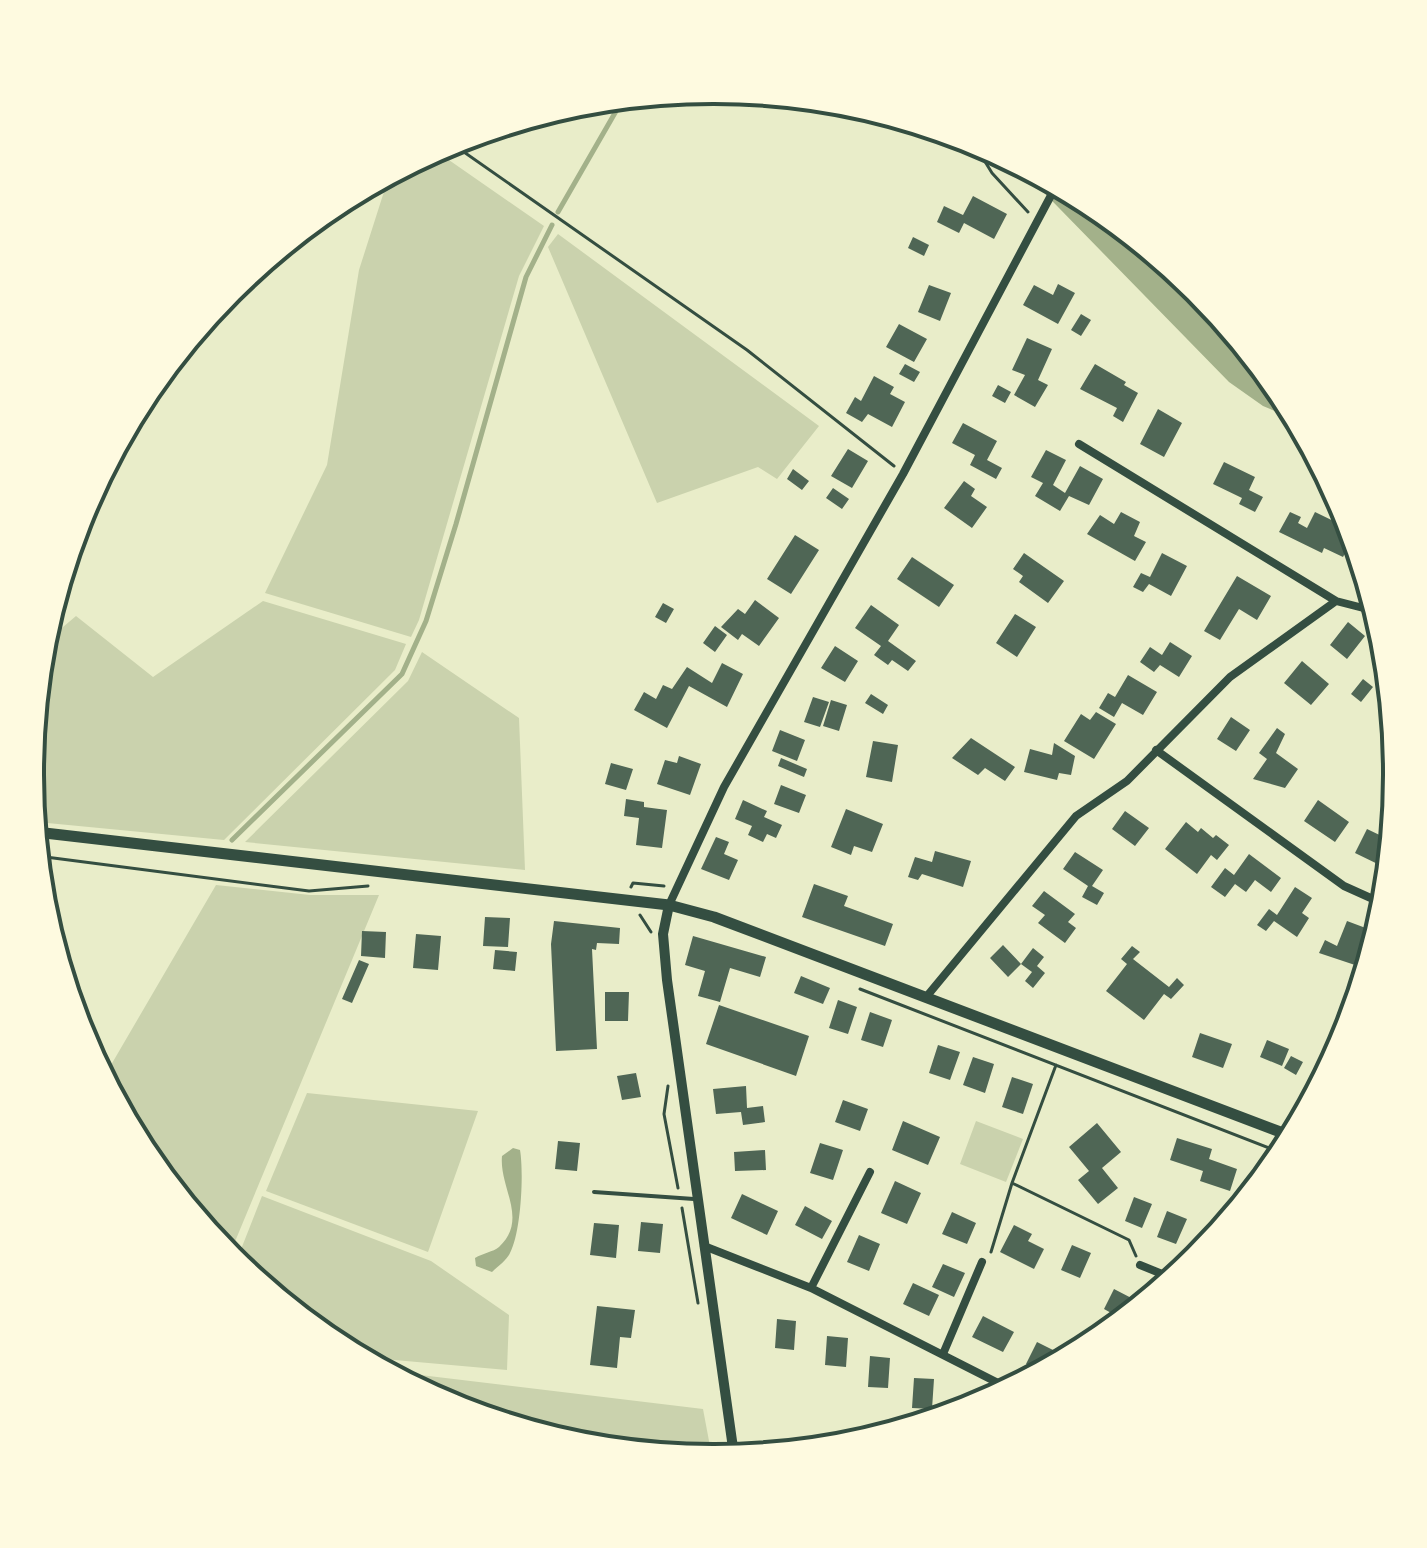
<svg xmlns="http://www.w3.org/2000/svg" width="1427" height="1548" font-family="Jost,sans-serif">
	<rect width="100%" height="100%" fill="#e9edc9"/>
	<path fill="#cad2ad" d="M436,151L544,226L519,276L419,620L411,637L265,593L327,465L359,270L389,176Z
		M558,234L819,426L777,479L758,467L657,503L548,247Z
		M1144,247L1197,291L1226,326L1222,331Z
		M263,601L406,644L395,670L224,840L37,822L43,737L36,710L43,644L76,616L153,677Z
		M422,652L519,718L525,870L245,842L408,681Z
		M216,885L310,895H379L229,1256L145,1153L104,1077Z
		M307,1093L478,1111L428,1252L266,1191Z
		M976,1121L1023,1139L1006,1182L960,1164Z
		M262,1196L431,1261L509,1315L507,1370L361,1357L333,1342L236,1262Z
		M387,1371L703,1409L712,1457L580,1444L452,1405Z"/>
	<path fill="#a3b18a" d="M1017,165L1094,206L1110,219L1231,349L1272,382L1296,420L1263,406L1229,382Z
		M513,1148L520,1150C524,1173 521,1233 510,1253C507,1260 498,1266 492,1272L476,1266L475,1258C483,1253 493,1252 499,1247C529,1219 499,1188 502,1156Z"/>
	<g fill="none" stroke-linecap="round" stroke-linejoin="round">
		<path stroke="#a3b18a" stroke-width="5" d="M558,212L623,99
			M232,840L402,674L426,621L456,524L526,277L552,225"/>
	</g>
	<path fill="#4f6655" d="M973,196L1007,214L994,239L964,223L959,233L937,222L944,206L963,215Z
		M913,237L929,245L924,256L908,248Z
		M1058,284L1075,293L1058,324L1023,305L1034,285L1053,295Z
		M929,285L951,293L940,321L918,312Z
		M1081,314L1091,320L1081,336L1071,330Z
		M899,324L927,339L914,362L886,347Z
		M1027,338L1052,349L1038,380L1048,385L1035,407L1014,395L1025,375L1012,370Z
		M905,364L920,372L914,382L899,374Z
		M1095,364L1126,382L1124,385L1138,393L1123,422L1113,416L1117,408L1080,389Z
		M874,376L894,387L890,394L905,402L892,427L868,414L862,422L846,413L855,397L861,401Z
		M998,385L1011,392L1005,403L992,396Z
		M1158,409L1182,423L1164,457L1140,444Z
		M963,423L997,441L987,460L1002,468L996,479L970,465L975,455L952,443Z
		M848,449L868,461L852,488L831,476Z
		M1046,450L1066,460L1053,485L1065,493L1080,466L1103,479L1089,505L1069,496L1060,511L1035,496L1043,483L1031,477Z
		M1224,462L1255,477L1249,490L1263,497L1255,512L1239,504L1242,498L1213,484Z
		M793,469L809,481L802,490L787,479Z
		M964,481L975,489L971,496L987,507L972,528L944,508Z
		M833,488L849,499L842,509L826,498Z
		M1121,512L1140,522L1134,536L1146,542L1135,561L1087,534L1100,515L1114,524Z
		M1290,512L1301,517L1298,523L1307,528L1315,512L1350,529L1353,538L1343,557L1324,548L1322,553L1279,532Z
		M795,535L819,550L791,594L767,579Z
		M1024,553L1064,581L1048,603L1019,582L1023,576L1013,569Z
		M1162,553L1187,566L1171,596L1149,584L1143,592L1133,587L1141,573L1150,577Z
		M912,557L954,585L939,607L897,579Z
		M1237,576L1271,596L1257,620L1239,609L1220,640L1204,631Z
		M755,600L779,618L759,646L742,634L738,640L721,627L738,609L745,614Z
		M663,603L674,609L666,623L655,617Z
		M871,605L899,625L888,641L916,661L908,671L892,660L888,665L874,655L881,646L855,628Z
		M1015,614L1036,627L1017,657L996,643Z
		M1348,622L1365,636L1347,659L1330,645Z
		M715,626L727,635L715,652L703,643Z
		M1170,642L1192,656L1179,677L1160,665L1154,672L1140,662L1150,647L1162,655Z
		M835,646L858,661L845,682L821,668Z
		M1302,661L1329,684L1311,705L1284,683Z
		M722,663L743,674L727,707L689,686L667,728L634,710L644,692L656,699L663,685L672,689L687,667L712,683Z
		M1387,667L1389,689V694L1375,683Z
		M1128,675L1157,692L1143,715L1122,703L1114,717L1099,708L1108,693L1115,697Z
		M1363,679L1373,687L1361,702L1351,694Z
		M871,694L888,705L883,714L865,703Z
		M813,697L829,702L820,727L804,722Z
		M831,700L847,705L839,731L823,726Z
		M1096,712L1116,724L1094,759L1064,741L1081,714L1090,720Z
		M1231,717L1250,730L1236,751L1217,739Z
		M1277,728L1285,734L1276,753L1298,769L1285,788L1253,779L1267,759L1259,753Z
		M780,730L805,740L797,761L772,751Z
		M971,738L1015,767L1005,781L985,768L978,775L952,758Z
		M873,741L898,745L892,782L866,777Z
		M1054,743L1075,756L1071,775L1059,773L1057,780L1024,772L1030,749L1052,755Z
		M679,756L701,764L690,795L657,784L665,760L677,763Z
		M781,758L807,769L804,777L778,766Z
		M611,763L633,769L626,790L605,784Z
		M781,785L806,795L799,813L774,804Z
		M626,799L644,802V807L667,810L662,848L636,845L639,818L624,816Z
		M743,800L767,811L764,817L782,825L776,838L767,834L763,842L748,835L752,826L735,819Z
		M1318,800L1349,822L1335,842L1304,821Z
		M846,809L883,824L872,852L854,846L851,855L831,847Z
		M1125,811L1149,828L1135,846L1112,829Z
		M1186,822L1198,832L1201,828L1213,838L1216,835L1229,845L1217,860L1211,855L1197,874L1165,849Z
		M1367,829L1390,840L1388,869L1355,853Z
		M716,837L729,842L724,854L738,860L729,880L701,869Z
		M935,851L971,861L963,887L922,874L918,880L908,877L915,857L932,862Z
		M1075,852L1103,870L1092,886L1104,893L1097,905L1082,897L1088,886L1063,869Z
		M1249,854L1281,878L1271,892L1255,880L1246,892L1235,884L1225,897L1211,887L1225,868L1234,875Z
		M814,884L848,896L844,906L893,924L885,946L802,917Z
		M1295,887L1312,898L1302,913L1309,918L1297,937L1274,921L1266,931L1257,925L1269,909L1277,915Z
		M1044,891L1075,914L1068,922L1076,928L1065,943L1038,923L1045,915L1032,906Z
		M485,917L510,918L508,947L483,946Z
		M554,921L620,928L619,944L597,943L596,950L592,949L597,1049L556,1051L551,944Z
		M1347,921L1371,930L1358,966L1319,953L1325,940L1337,946Z
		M362,931L386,932L385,958L361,956Z
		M416,934L441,936L438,970L413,968Z
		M693,936L766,957L760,977L730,968L720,1002L698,996L705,971L685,965Z
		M1003,945L1021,964L1033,948L1044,957L1037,966L1045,973L1033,988L1025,981L1032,972L1021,964L1008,977L990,958Z
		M1132,946L1140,952L1133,959L1169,987L1177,978L1184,985L1171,999L1164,994L1144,1020L1106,991L1127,964L1121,959Z
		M495,950L517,952L515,971L493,969Z
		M359,960L369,964L352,1003L342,999Z
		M801,976L830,988L823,1004L794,993Z
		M605,992H629L628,1021H605Z
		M838,1000L857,1007L848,1034L829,1028Z
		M719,1005L809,1036L796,1076L706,1044Z
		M870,1012L892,1020L883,1047L861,1040Z
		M1200,1033L1232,1044L1223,1068L1192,1057Z
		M1267,1040L1289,1049L1282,1066L1260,1057Z
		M938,1045L960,1052L950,1080L929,1073Z
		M1291,1056L1303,1062L1296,1075L1284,1068Z
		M973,1057L994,1064L985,1093L963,1085Z
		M636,1073L641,1097L622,1100L617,1076Z
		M1012,1077L1033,1084L1023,1114L1002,1107Z
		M746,1086L747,1108L763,1106L765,1122L743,1125L741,1112L716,1114L713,1089Z
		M843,1100L868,1109L860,1131L835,1122Z
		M903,1121L940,1137L928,1165L892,1150Z
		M1097,1123L1121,1152L1102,1168L1118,1188L1098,1204L1078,1180L1089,1171L1069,1147Z
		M1177,1138L1212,1149L1209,1159L1237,1169L1230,1191L1200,1181L1203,1171L1170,1160Z
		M558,1141L580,1143L577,1171L555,1169Z
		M820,1143L843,1150L833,1180L810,1173Z
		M765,1150L766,1170L735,1171L734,1152Z
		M895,1181L921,1193L907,1224L881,1213Z
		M742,1194L778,1211L767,1235L731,1218Z
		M1134,1197L1152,1204L1142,1228L1125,1221Z
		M805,1206L832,1221L822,1239L795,1225Z
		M1167,1211L1187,1219L1176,1244L1157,1237Z
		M952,1212L976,1223L967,1244L942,1234Z
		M641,1222L663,1224L660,1253L638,1251Z
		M594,1223L619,1225L616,1258L590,1255Z
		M1014,1225L1032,1234L1028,1241L1044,1249L1034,1269L1000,1252Z
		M859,1235L880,1244L869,1271L847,1262Z
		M1072,1245L1091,1253L1080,1278L1061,1270Z
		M943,1264L965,1273L954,1297L932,1287Z
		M913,1283L939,1295L929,1316L903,1304Z
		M1114,1289L1141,1303L1122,1319L1104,1309Z
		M597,1306L635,1310L631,1338L620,1337L617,1368L590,1365Z
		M983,1316L1014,1332L1003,1352L972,1337Z
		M777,1319L796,1321L794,1350L775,1348Z
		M827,1336L848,1338L846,1367L825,1365Z
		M1037,1342L1065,1356L1064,1358L1040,1371L1026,1364Z
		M870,1356L890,1358L888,1388L868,1387Z
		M914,1378L934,1379L932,1409L912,1408Z"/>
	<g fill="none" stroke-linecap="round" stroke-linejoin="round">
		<path stroke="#344e41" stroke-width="3" d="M973,142L992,173L1028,212
			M451,143L747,350L894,466
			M38,856L309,891L368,886
			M631,887L633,883L664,886
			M640,915L651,932
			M860,989L1282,1153
			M1056,1065L1012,1183L1129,1240L1136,1256
			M668,1086L664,1114L678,1188
			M682,1208L698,1303
			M991,1252L1012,1183"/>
		<path stroke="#344e41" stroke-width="4" d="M594,1192L694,1199"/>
		<path stroke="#344e41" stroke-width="8" d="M1079,444L1336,601
			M1156,750L1344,886L1384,904
			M669,905L724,787L903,474L1056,186
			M927,996L1076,816L1127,781L1230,677L1336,601L1375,611
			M704,1246L811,1288L1008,1388
			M1140,1265L1172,1278
			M811,1288L870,1172
			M943,1354L982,1262"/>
		<path stroke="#344e41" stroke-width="10" d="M669,905L663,934L667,980L734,1455"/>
		<path stroke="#344e41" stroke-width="11" d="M36,832L669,905L714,917L1291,1136"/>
	</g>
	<path d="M0 0H1427V1548H0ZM713 104H714A669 669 0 0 1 1383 773V775A669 669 0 0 1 714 1444H713A669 669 0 0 1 44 775V773A669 669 0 0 1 713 104Z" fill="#fefae0" fill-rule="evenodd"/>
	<path fill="none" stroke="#344e41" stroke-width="4" d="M713 104H714A669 669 0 0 1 1383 773V775A669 669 0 0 1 714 1444H713A669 669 0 0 1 44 775V773A669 669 0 0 1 713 104Z"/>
</svg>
